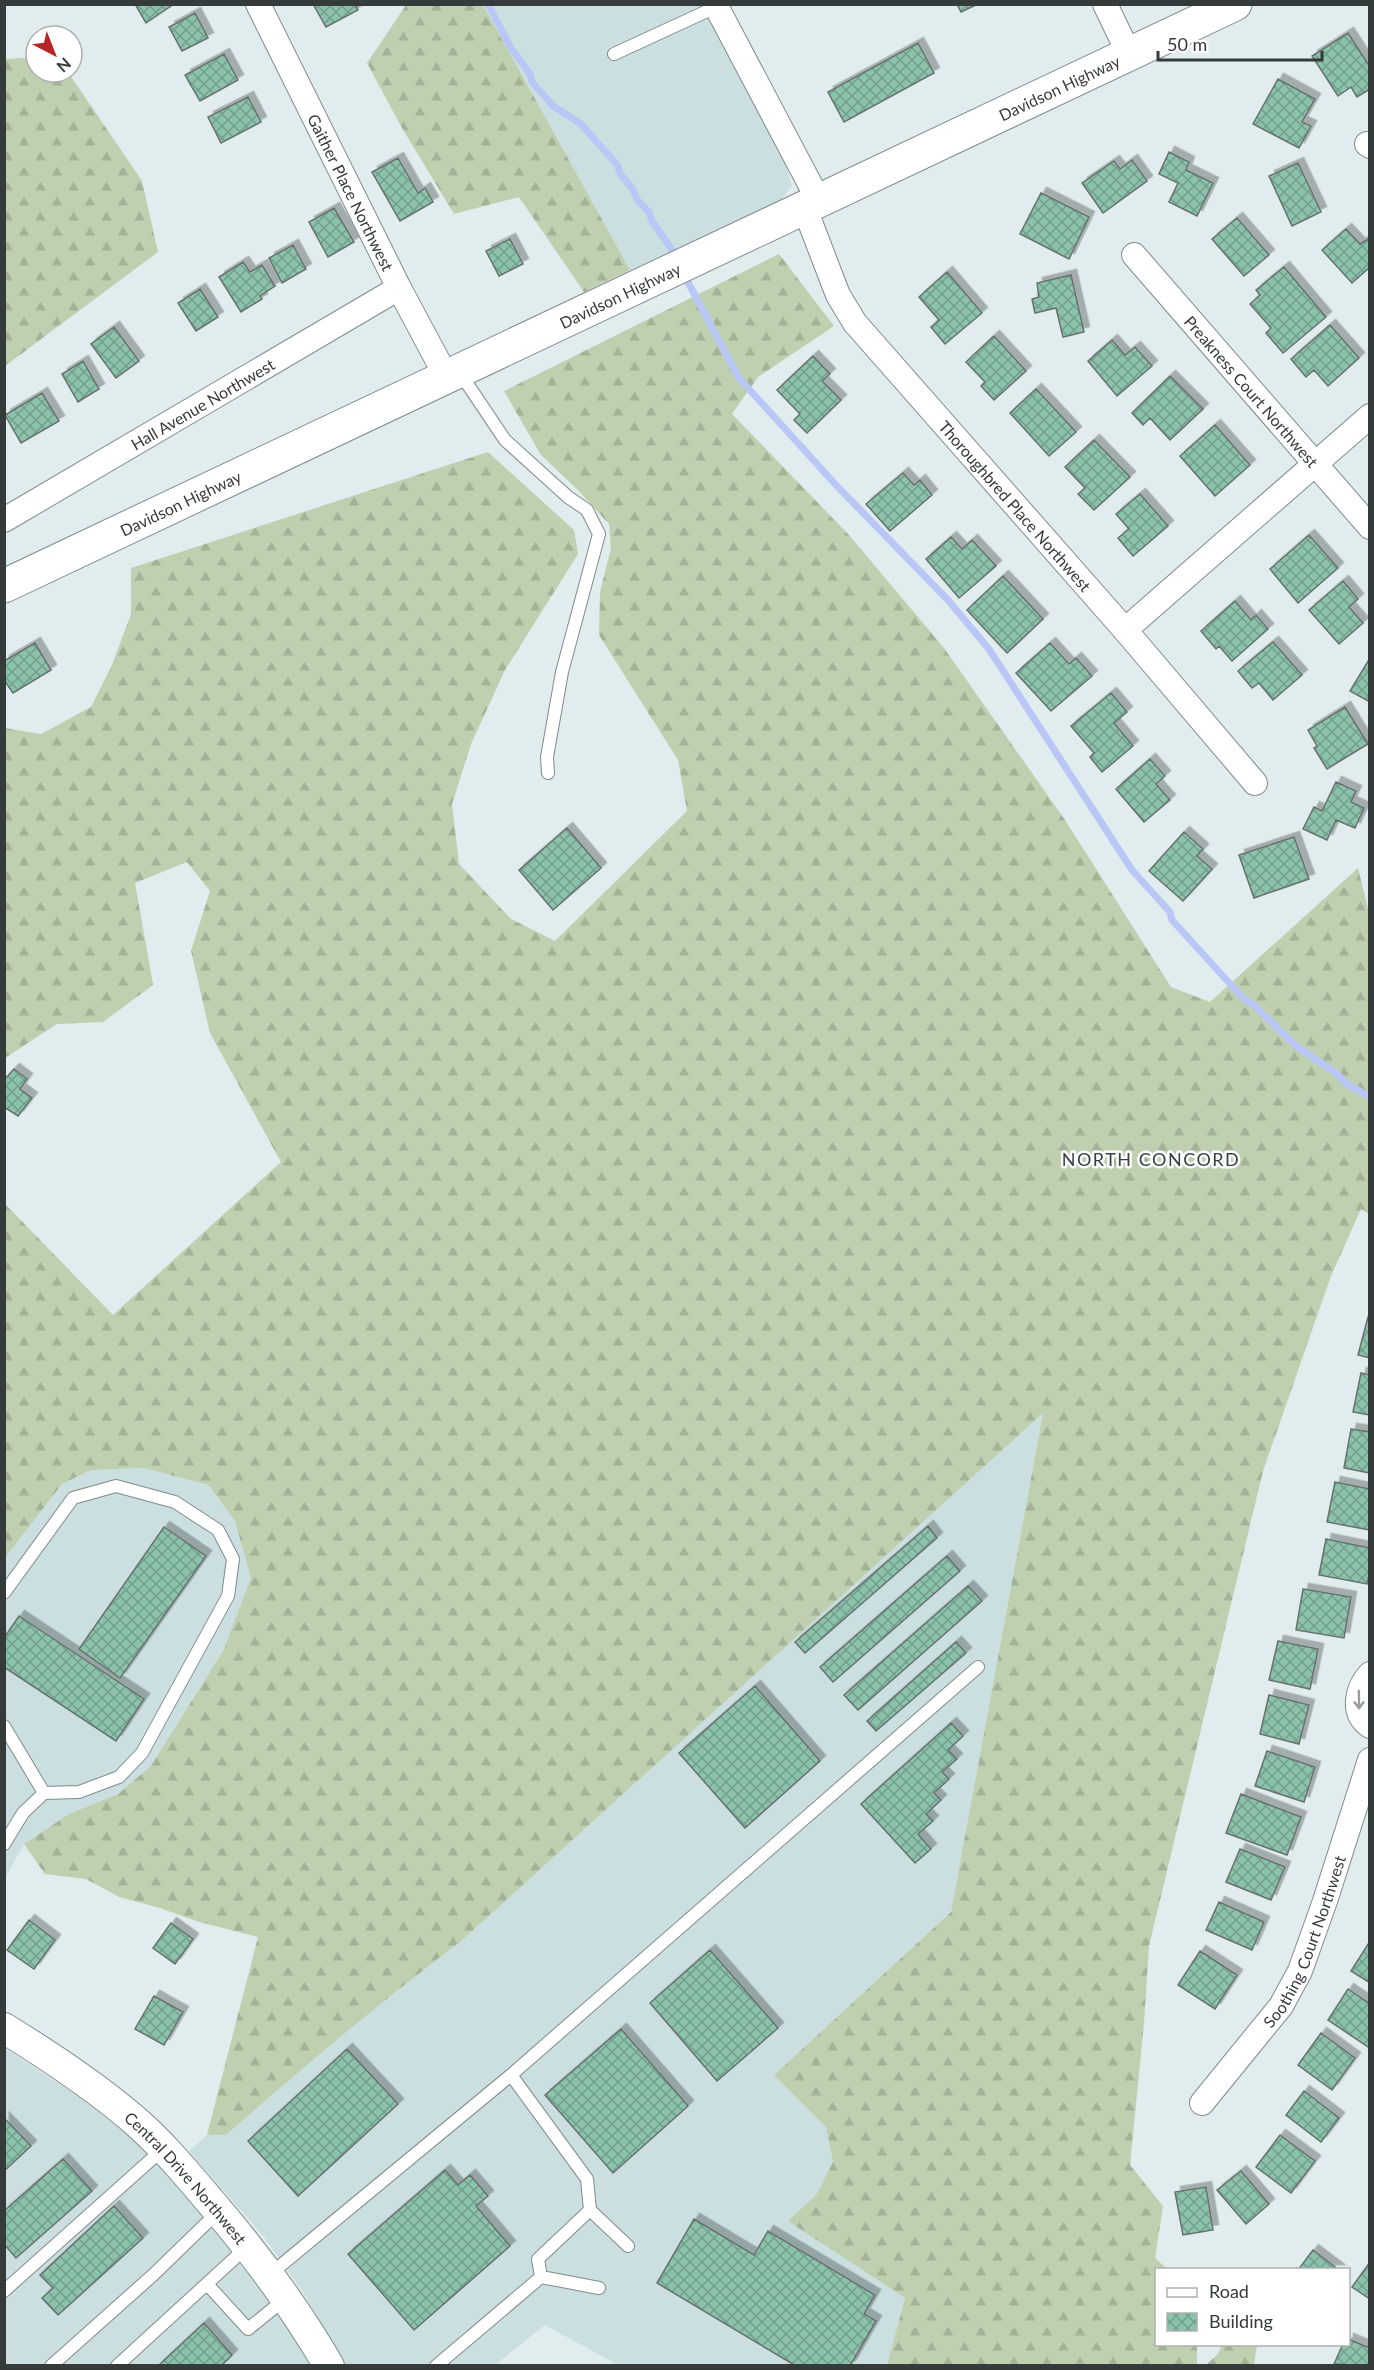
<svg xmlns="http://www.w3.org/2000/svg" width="1374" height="2370" font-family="Lato,sans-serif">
	<defs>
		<pattern id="forest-firs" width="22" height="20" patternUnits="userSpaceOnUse" patternTransform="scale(1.5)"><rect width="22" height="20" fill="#bed0b0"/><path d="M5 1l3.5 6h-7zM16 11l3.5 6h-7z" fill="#a4b398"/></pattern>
		<pattern id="building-cross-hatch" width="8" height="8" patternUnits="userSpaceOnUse" patternTransform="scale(1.5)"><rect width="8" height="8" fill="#8bc2ab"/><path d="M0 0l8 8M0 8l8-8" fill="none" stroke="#729f8c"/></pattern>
		<filter id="shadow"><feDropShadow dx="5.5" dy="-5.5" stdDeviation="0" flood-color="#0004"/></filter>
	</defs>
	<rect width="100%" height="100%" fill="#e0eced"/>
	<path fill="#cbdfe0" d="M483,5H701L781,150L792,186L778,204L630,270Z
		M1043,1412L951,1912L774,2075L826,2127L833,2162L816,2195L789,2221L905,2298L887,2365H618L545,2325L495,2365H344L305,2295L264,2237L189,2151L207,2135H226L306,2064L388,1996L460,1942Z
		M144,1468L207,1485L235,1521L251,1578L223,1651L151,1766L118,1794L69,1814L24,1844L5,1878V1558L62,1484L91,1470Z
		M4,2048L97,2108L127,2133L186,2191L262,2287L296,2340L309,2365H5Z"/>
	<path fill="url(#forest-firs)" d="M406,5H483L630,270L584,292L519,197L454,214L402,128L367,63Z
		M36,57V72H68L142,181L158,252L5,366V59Z
		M779,254L834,326L758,377L732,414L849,535L944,648L1065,820L1171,987L1210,1002L1358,868L1369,913V1214L1361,1209L1331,1276L1263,1471L1149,1946L1144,2023L1130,2165L1163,2206L1155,2258L1167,2269L1156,2270V2344L1197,2345V2365H887L905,2298L788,2221L816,2195L833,2162L826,2127L774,2075L951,1912L1043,1413L460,1942C379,2003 302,2068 226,2135H207L258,1937L199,1922L160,1908L119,1897L86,1879L45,1874L24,1844L69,1814L118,1794L151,1766L223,1651L251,1578L235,1521L208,1485L144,1468L91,1470L62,1484L5,1558V1204L113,1315L281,1162L210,1033L191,951L210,891L187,862L135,883L153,985L103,1022L57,1024L5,1058V728L41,734L91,707L112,665L131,614V568L488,452L574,530L578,554L505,670L471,744L452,804L459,864L511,919L555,941L687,811L678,760L599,635L600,592L611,548L609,524L580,492L541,455L504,391Z
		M1222,2345H1257L1254,2365H1206L1218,2354Z"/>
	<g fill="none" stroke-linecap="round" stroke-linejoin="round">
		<path stroke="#b8c7f6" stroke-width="7" d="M488,4L511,48L530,74L532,82L553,106L581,124L618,166L620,174L632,188L638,201L649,212L652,221L677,257
			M683,273L739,378L835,484L947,599L989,649L1132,870L1170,912L1172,920L1242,997L1255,1006L1295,1045L1336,1073L1347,1084L1370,1097"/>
	</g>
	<path fill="url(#building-cross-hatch)" stroke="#68716d" stroke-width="1.5" filter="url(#shadow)" d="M135,4H174L146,23Z
		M313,4H355L358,10L326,27Z
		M957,4H978L961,12Z
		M195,13L208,38L182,51L169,27Z
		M1348,33L1370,67V89L1357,97L1351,87L1338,96L1312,56Z
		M918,43L934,73L844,122L828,92Z
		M224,54L238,80L200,101L185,75Z
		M1278,79L1315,99L1302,122L1311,126L1299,148L1253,124Z
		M248,97L261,122L221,143L208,117Z
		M1169,152L1189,162L1186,170L1213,183L1197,216L1169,202L1178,183L1159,174Z
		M398,158L418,193L425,188L433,202L400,221L372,172Z
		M1132,160L1147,181L1103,213L1082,183L1114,161L1120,169Z
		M1298,163L1321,212L1292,226L1269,176Z
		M1041,193L1089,217L1069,259L1020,234Z
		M334,208L354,242L328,257L309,222Z
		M1237,218L1269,255L1244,276L1212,239Z
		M1346,229L1360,244L1370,238V267L1352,283L1322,250Z
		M510,239L523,264L499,276L486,251Z
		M293,245L306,269L282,283L269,258Z
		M243,262L250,272L262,265L275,286L260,296L262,299L241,312L219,277Z
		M1284,267L1326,317L1283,353L1266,333L1271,328L1250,304L1260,295L1256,290Z
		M947,272L982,313L945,344L931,327L939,320L919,297Z
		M1071,275L1084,332L1063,337L1056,308L1035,313L1032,299L1039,297L1037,283Z
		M200,289L218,317L196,331L178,303Z
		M1330,325L1359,358L1328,386L1314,370L1306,377L1291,359Z
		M114,327L139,361L116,378L91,344Z
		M994,336L1026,371L994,400L981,386L985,382L966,362Z
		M1112,340L1125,355L1135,347L1152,366L1117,396L1088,361Z
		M813,356L830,374L822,381L841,400L807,433L794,420L800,414L777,390Z
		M83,361L99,389L78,402L62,374Z
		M1170,376L1203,409L1170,440L1150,418L1143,425L1132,413Z
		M1036,389L1076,432L1049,456L1010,413Z
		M42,393L59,421L21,443L5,415Z
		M1215,425L1250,465L1215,496L1180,456Z
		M1094,440L1130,477L1094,510L1078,494L1085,488L1065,467Z
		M903,473L914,485L920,480L932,495L890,531L866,504Z
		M1140,494L1168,526L1133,556L1118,538L1129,529L1116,514Z
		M1309,535L1338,568L1298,603L1270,569Z
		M951,537L962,549L972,540L996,566L959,598L926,559Z
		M1003,576L1043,619L1007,653L967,610Z
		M1343,581L1358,599L1349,607L1363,623L1339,644L1309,610Z
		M1235,601L1251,620L1256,615L1268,629L1232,661L1219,646L1216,649L1201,631Z
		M1273,642L1302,675L1273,700L1259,683L1252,688L1238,671Z
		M35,643L51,670L13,693L4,680V661Z
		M1050,643L1069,664L1076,658L1092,676L1051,711L1016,673Z
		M1370,658V702L1350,691Z
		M1111,693L1127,712L1114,723L1133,746L1102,772L1090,757L1094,753L1071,726Z
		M1345,707L1368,744L1327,769L1314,748L1317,746L1308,730Z
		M1150,759L1165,776L1156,784L1170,800L1144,822L1116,789Z
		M1336,782L1356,791L1351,802L1364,808L1355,828L1336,820L1327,840L1303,829L1314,807L1322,811Z
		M567,828L601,868L553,910L519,870Z
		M1184,832L1203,849L1197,856L1212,869L1183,901L1149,871Z
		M1294,837L1309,879L1254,898L1239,855Z
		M14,1069L27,1079L20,1089L32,1098L18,1116L4,1107V1080Z
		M1368,1317H1370V1358L1358,1355Z
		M1361,1373L1370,1375V1415L1353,1412Z
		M1351,1429L1370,1432V1473L1344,1468Z
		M1335,1482L1370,1489V1530L1327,1522Z
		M928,1526L937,1538L805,1653L795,1642Z
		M164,1527L206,1556L120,1678L79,1649Z
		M1326,1539L1370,1548V1571L1367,1584L1319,1575Z
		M947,1556L960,1571L833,1682L820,1667Z
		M968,1586L982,1601L858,1710L844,1695Z
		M1303,1589L1351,1597L1344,1638L1296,1630Z
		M19,1616L144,1699L116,1741L4,1667V1638Z
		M1278,1641L1318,1649L1310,1689L1269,1680Z
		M956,1642L966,1653L876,1731L867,1721Z
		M755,1686L820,1761L745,1828L679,1753Z
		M1269,1695L1309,1705L1299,1744L1260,1734Z
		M951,1723L963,1736L948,1750L957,1759L942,1772L949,1779L934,1793L941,1800L926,1814L933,1821L918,1834L931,1849L915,1863L861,1804Z
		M1267,1751L1315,1767L1304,1802L1255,1786Z
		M1241,1794L1301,1817L1287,1855L1226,1833Z
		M1240,1849L1285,1867L1271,1900L1226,1882Z
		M1219,1902L1264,1922L1252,1950L1206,1930Z
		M29,1920L55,1940L34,1969L7,1950Z
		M171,1923L193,1939L175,1964L153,1948Z
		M1370,1941V1983L1351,1971Z
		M710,1950L778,2028L717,2081L650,2003Z
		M1200,1951L1237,1975L1215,2009L1178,1985Z
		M1348,1989L1370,2004V2044L1368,2047L1328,2020Z
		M154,1996L183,2012L164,2045L135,2029Z
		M621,2029L688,2106L613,2173L545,2095Z
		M1321,2033L1355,2058L1332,2090L1298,2065Z
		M347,2049L398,2104L298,2196L248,2141Z
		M1304,2091L1339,2118L1321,2142L1286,2115Z
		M4,2118L31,2146L4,2171Z
		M1280,2135L1315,2161L1291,2193L1256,2167Z
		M63,2159L92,2191L16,2258L4,2244V2211Z
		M445,2170L458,2185L470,2175L488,2196L476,2206L510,2246L414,2330L348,2254Z
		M1241,2171L1269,2204L1246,2224L1217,2190Z
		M1206,2187L1213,2230L1183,2235L1175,2192Z
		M114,2206L143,2238L58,2315L42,2298L53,2288L40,2275Z
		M694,2219L754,2255L768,2231L875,2295L864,2314L876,2321L850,2366H796L657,2283Z
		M1313,2250L1339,2270H1298Z
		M1370,2262V2299L1352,2287Z
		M204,2323L232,2355L221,2366H158Z
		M1348,2339L1370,2348V2366L1334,2364L1343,2344H1348Z"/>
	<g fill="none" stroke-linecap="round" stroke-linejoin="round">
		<defs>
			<path id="service" d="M614,54L716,7
				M460,373L505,440L568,497L587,510L599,534L562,672L547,757L548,773
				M4,1593L73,1498L116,1486L175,1502L218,1530L233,1559L228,1596L142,1753L119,1777L79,1792L44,1793L23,1813L4,1844
				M4,1726L44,1793
				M511,2075L978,1667
				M269,2275L511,2075L587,2179L590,2210L628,2246
				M541,2277L538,2259L590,2210
				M207,2284L248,2329L285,2299
				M4,2291L163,2149
				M51,2366L153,2275L218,2212
				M117,2366L248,2246
				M436,2366L541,2277L599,2288"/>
			<g id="minor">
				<path id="s1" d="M258,4L399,288L447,378"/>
				<path d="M715,4L820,203"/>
				<path d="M1105,4L1129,54"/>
				<path d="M1367,144L1370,146"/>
				<path id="s2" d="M805,209L838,295L855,323L1125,630L1255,783"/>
				<path id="s3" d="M1134,255L1370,527"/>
				<path id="s4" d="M4,520L399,288"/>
				<path d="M1125,630L1370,416"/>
				<path d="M1370,1674C1357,1688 1351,1713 1370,1726"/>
				<path id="s5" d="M1202,2103L1281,2006L1300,1971L1325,1901L1370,1760"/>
			</g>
			<g id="tertiary">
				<path id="s6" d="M4,2028C51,2057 100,2089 141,2126C166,2149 187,2174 209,2200C254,2252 294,2306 329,2366"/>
			</g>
			<g id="primary">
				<path id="s7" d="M4,586L1235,4"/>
			</g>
		</defs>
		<use href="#service" stroke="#808b8c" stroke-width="14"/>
		<use href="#minor" stroke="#808b8c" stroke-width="26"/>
		<use href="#tertiary" stroke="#808b8c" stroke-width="32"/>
		<use href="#primary" stroke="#808b8c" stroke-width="35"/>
		<use href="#service" stroke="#fff" stroke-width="12"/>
		<use href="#minor" stroke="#fff" stroke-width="24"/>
		<use href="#tertiary" stroke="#fff" stroke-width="30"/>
		<use href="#primary" stroke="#fff" stroke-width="33"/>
	</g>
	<defs><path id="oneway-shaft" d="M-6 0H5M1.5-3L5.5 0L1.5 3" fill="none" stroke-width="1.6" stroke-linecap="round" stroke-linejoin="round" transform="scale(1.5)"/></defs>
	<use stroke="#9a9c9c" href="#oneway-shaft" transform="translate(1359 1700) rotate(89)"/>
	<g text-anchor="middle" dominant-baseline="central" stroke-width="5" stroke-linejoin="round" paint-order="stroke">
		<g font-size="16" fill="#353a3a" stroke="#fff">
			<text stroke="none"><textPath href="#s7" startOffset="1167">Davidson Highway</textPath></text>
			<text stroke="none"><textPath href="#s1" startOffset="210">Gaither Place Northwest</textPath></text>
			<text stroke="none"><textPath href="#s7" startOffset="681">Davidson Highway</textPath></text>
			<text stroke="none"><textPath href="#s3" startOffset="180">Preakness Court Northwest</textPath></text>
			<text stroke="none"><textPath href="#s4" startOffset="230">Hall Avenue Northwest</textPath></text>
			<text stroke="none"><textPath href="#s7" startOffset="195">Davidson Highway</textPath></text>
			<text stroke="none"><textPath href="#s2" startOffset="368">Thoroughbred Place Northwest</textPath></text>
			<text stroke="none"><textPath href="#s5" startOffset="194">Soothing Court Northwest</textPath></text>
			<text stroke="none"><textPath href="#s6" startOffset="237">Central Drive Northwest</textPath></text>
		</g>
		<g font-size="18" letter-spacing="1.5" fill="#384242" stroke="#fff">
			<text x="1151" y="1159">NORTH CONCORD</text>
		</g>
	</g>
	<rect width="1374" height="2370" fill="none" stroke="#353a3a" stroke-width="12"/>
	<rect x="1155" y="2268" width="195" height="78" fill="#ffffff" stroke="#aeb0b0" stroke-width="1.5"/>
	<rect x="1167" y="2288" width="30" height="9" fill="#ffffff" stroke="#aeb0b0" stroke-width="1.5"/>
	<text x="1209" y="2298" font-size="18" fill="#353a3a">Road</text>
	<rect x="1167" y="2313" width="30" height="18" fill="url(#building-cross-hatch)" stroke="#aeb0b0" stroke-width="1.5"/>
	<text x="1209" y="2328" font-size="18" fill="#353a3a">Building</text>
	<g transform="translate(54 54) rotate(138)"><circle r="28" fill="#ffffff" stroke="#aeb0b0" stroke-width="1.5"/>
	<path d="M0-4.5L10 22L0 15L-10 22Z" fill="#b62626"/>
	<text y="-9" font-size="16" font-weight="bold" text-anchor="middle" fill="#353a3a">N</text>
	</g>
	<path d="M1158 51v9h164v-9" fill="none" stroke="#353a3a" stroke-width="3"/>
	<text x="1167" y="51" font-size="18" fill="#353a3a" stroke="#ffffff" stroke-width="4.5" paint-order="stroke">50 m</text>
</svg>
